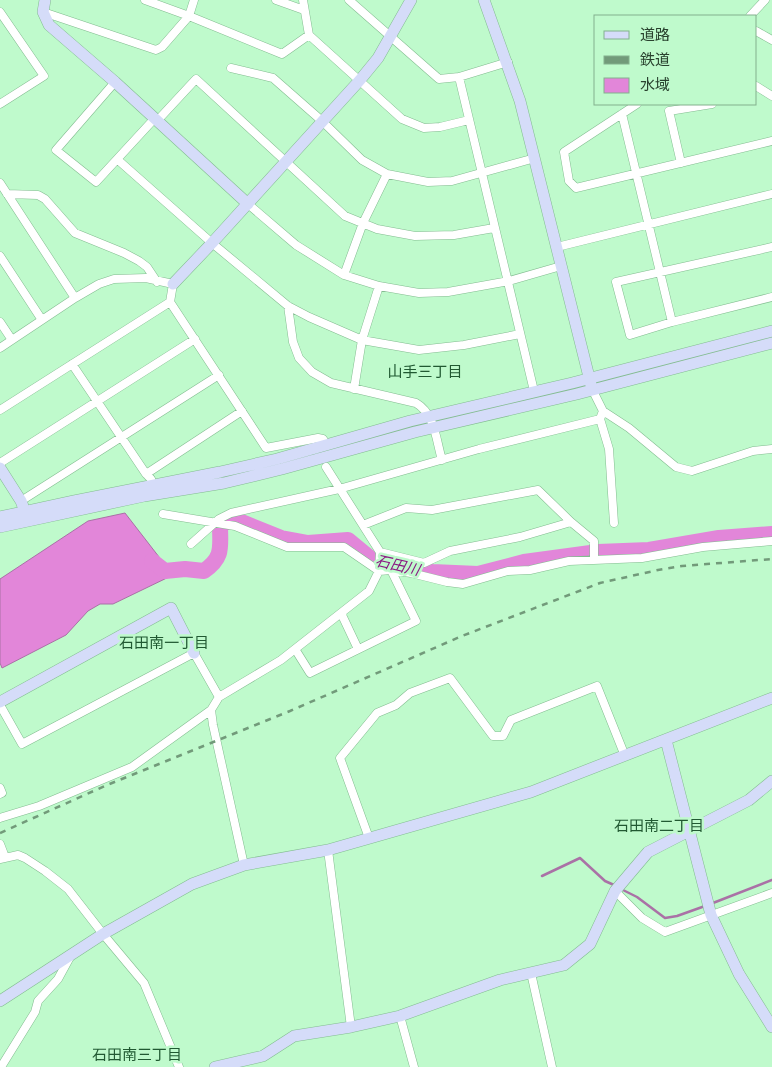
<svg xmlns="http://www.w3.org/2000/svg" width="772" height="1067" font-family="Literata,'Noto Sans JP',serif">
	<rect width="100%" height="100%" fill="#bffacc"/>
	<path fill="#e286d9" stroke="#aa71a6" d="M125,513L173,575L113,604H100L88,611L66,635L2,668L0,663V579L88,521Z"/>
	<g fill="none" stroke-linecap="round" stroke-linejoin="round">
		<path stroke="#aa71a6" stroke-width="2.5" d="M542,876L580,858L605,881L614,885
			M621,889L637,897L665,918L677,916L705,906
			M713,903L772,880"/>
		<path stroke="#e286d9" stroke-width="16" d="M152,561L165,571L185,569L204,571C224,557 220,547 220,525L234,519L281,538L308,543L348,540L371,559L432,572L478,574L524,562L598,552L649,550L719,538L772,534"/>
		<defs>
			<path id="street" d="M145,0L189,16L282,54L309,35
				M276,0L304,10
				M303,0L309,35L402,119L424,128L440,127L469,120
				M349,0L439,79L459,77L508,62
				M0,12L44,76L0,104
				M43,12L156,50L162,47L189,16L194,0
				M750,16L765,0
				M756,31L772,40
				M231,68L273,78L322,121L362,160L387,174L428,182L452,181L535,158
				M459,77L534,391
				M115,82L56,150L96,182L155,118
				M756,86L772,96
				M637,104L564,152L569,181L576,188L772,141
				M622,114L672,322
				M157,121L196,79L345,216L377,229L415,236L454,235L494,228
				M118,160L212,243L288,306L309,317L362,340L419,350L464,345L520,334
				M681,163L669,111L712,104
				M0,183L75,298
				M7,194L38,195L45,199L75,233L124,253L139,261L147,267L157,282
				M248,204L296,245L344,275L379,286L419,293L448,292L509,281L561,266
				M557,247L772,194
				M772,247L616,282L630,335L672,322L772,297
				M0,256L42,320
				M344,275L363,223L387,174
				M288,306L293,342L299,358L312,372L331,383L416,403C435,414 436,440 442,460
				M0,322L12,340
				M0,348L75,298L99,284L114,279L146,278L173,284L170,302L266,448L318,438L323,439L326,444
				M72,364L146,474
				M354,389L362,340L379,286
				M592,389L603,411L629,428L676,467L692,471L753,451L772,449
				M0,410L170,302
				M600,419L609,449L614,523
				M0,463L195,339
				M153,485L151,479L146,474L242,411
				M21,501L219,375
				M163,514L235,526L287,547H344L379,571L391,570L411,573L447,582L463,584L508,571L530,570L569,561L642,558L703,547L772,541
				M571,522L594,541V560
				M363,525L406,508L432,510L538,490L571,522L520,537L450,551L424,563L380,552
				M191,544L219,519L231,513L339,489L479,449L600,419L603,411
				M341,613L358,649
				M295,649L310,673L416,621L391,570
				M0,705L22,744L194,653L219,697
				M0,788L2,793L0,794
				M0,818L39,806L132,767L211,710
				M369,838L340,758L377,713L396,705L410,693L450,678L493,736H503L511,720L597,686L625,756
				M0,844L5,857
				M328,850L351,1027
				M0,859L18,855L25,858L45,871L68,889L103,934L144,983L179,1067
				M244,865L213,725L211,710L219,697L281,660L369,591L379,571L380,552L326,467
				M615,891L642,918L665,932L772,893
				M531,973L552,1067
				M400,1016L414,1067
				M1,1067L35,1012L38,1001L58,979L70,957"/>
			<path id="secondary" d="M45,0L43,12L49,25L115,82L248,204
				M484,0L520,101L591,385
				M173,284L212,243L360,80L378,58L411,0
				M0,468L21,501L27,517
				M0,517L73,501L220,472L277,459L410,421L572,383L772,331
				M0,527L144,496L224,483L282,469L415,432L577,394L772,343
				M0,702L171,608L194,653
				M666,740L711,915L739,974L772,1027
				M0,1001L103,934L192,884L244,865L328,850L531,792L772,698
				M215,1067L263,1056L294,1036L351,1027L400,1016L500,980L564,965L590,944L615,891L648,852L749,800L772,781"/>
		</defs>
		<use href="#street" stroke="#83bc90" stroke-width="9"/>
		<use href="#secondary" stroke="#83bc90" stroke-width="12"/>
		<use href="#street" stroke="#fff" stroke-width="8"/>
		<use href="#secondary" stroke="#d5dcf9" stroke-width="11"/>
		<path stroke="#729a7a" stroke-width="2.5" stroke-dasharray="6 6" stroke-linecap="butt" d="M0,833L107,785L290,711L462,636L600,583L658,570L682,566L772,559"/>
	</g>
	<g text-anchor="middle" dominant-baseline="central" stroke-width="5" stroke-linejoin="round" paint-order="stroke">
		<g font-size="15" fill="#215932" stroke="#bffacc">
			<text x="425" y="370">山手三丁目</text>
			<text x="164" y="641">石田南一丁目</text>
			<text x="659" y="824">石田南二丁目</text>
			<text x="137" y="1053">石田南三丁目</text>
		</g>
		<g font-size="15" font-style="italic" fill="#8a1b83" stroke="#bffacc">
			<text transform="translate(398 564) rotate(13)">石田川</text>
		</g>
	</g>
	<rect x="594" y="15" width="162" height="90" fill="#bffacc" stroke="#83b08d"/>
	<rect x="604" y="31" width="25" height="8" fill="#d5dcf9" stroke="#83b08d"/>
	<text x="640" y="40" font-size="15" fill="#29412e">道路</text>
	<rect x="604" y="56" width="25" height="8" fill="#729a7a" stroke="#83b08d"/>
	<text x="640" y="65" font-size="15" fill="#29412e">鉄道</text>
	<rect x="604" y="78" width="25" height="15" fill="#e286d9" stroke="#83b08d"/>
	<text x="640" y="90" font-size="15" fill="#29412e">水域</text>
</svg>
